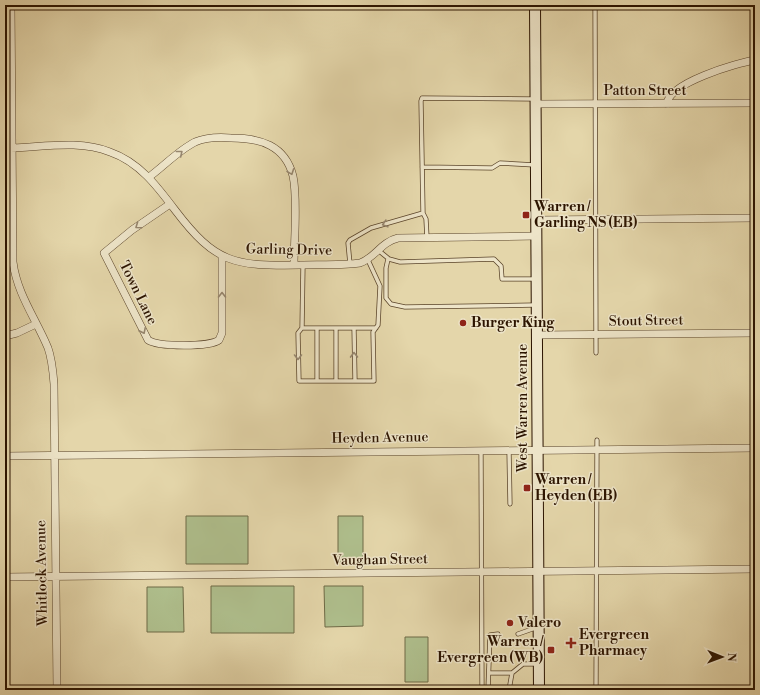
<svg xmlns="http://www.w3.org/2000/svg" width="760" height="695" font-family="'Libre Bodoni',serif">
	<rect width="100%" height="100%" fill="#e4d6aa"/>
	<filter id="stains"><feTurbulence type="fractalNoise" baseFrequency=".005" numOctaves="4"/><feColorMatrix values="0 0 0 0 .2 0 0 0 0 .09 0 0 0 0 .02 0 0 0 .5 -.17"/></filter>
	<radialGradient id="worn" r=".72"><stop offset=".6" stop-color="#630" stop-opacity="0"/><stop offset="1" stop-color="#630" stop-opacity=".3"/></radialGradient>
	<path fill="#afbf8d" stroke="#6e6a46" d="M186,516H248V564H186Z
		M338,516H363V562H338Z
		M211,586H294V633H211Z
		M324,586H363V626L325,627Z
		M147,587H183L184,632H147Z
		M405,637H428V682H405Z"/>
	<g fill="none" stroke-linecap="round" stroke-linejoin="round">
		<defs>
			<path id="service" d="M595,5L596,353
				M422,167L492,168L500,163L535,165
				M427,238L426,219L423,213L421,101L422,98L534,99
				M378,250L389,259L400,262L494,259L501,266L502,279H535
				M388,259L386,268V298L391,304L405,307L535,305
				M350,264L348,243L350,240L371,228L423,213
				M303,265L302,328L298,333L299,381H374L373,332L378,325L380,286L368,260
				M302,328H376
				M317,328V381
				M336,328V381
				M354,328L355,381
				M481,451L482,690
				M509,451L510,504
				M518,634L538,627
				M489,673H512
				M488,690L490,635L498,634
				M509,690L512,673L523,664H538
				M596,690L597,440"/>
			<path id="minor" d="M11,5L13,262C17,294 36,319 48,348C52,359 53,371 54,384L57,690
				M535,104L755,103
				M667,104C668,83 737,63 755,60
				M5,148C40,148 77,139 110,152C139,162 157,186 175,210C216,264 234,266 300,265C320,264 340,266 360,263C375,258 381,242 398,238L536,236
				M149,177C164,166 179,150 195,142C207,137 219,137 231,138C260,138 285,145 293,176C298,199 294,241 294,265
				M170,204L132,230L104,253L148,340C158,347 210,347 219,340L222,333V256
				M536,220L755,218
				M537,335L755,333
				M5,336L17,333L36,324
				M5,456L755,448
				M5,577L755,569"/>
			<path id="tertiary" d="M748,690H755"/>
			<path id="secondary" d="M535,5L539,690"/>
		</defs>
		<use href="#service" stroke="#5a442a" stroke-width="5"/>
		<use href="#minor" stroke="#5a442a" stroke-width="8"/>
		<use href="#tertiary" stroke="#5a442a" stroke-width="10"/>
		<use href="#secondary" stroke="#2c1400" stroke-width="12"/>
		<use href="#service" stroke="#ede4c8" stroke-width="3.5"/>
		<use href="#minor" stroke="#ede4c8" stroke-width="7"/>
		<use href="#tertiary" stroke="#ede4c8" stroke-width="8"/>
		<use href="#secondary" stroke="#ede4c8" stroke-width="10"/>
	</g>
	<defs><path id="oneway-chevron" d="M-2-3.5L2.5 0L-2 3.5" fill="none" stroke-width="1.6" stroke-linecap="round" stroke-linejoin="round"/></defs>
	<g stroke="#96866e">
		<use href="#oneway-chevron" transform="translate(180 153) rotate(-39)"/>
		<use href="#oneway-chevron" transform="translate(291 172) rotate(70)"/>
		<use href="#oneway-chevron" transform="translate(385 224) rotate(164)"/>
		<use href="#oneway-chevron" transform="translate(138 226) rotate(145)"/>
		<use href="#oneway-chevron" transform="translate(222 295) rotate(-90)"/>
		<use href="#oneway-chevron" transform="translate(143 331) rotate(64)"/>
		<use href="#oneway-chevron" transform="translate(354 355) rotate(-91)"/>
		<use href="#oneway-chevron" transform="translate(298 357) rotate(90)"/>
	</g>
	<g fill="#8f2418" stroke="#ede4c8" stroke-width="1.5">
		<rect x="522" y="211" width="8" height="8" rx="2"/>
		<circle cx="463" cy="323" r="4"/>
		<rect x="523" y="484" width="8" height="8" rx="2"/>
		<circle cx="510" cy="623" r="4"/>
		<path d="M569 637h4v4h4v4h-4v4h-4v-4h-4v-4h4z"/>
		<rect x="547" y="646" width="8" height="8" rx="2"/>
	</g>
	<g text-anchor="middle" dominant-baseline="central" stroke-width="3" stroke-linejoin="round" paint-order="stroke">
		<g font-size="14" fill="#2c1400" stroke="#ede4c8">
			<text x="645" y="91">Patton Street</text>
			<text transform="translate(289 250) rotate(1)">Garling Drive</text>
			<text transform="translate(138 293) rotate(64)">Town Lane</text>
			<text transform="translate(646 321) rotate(-1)">Stout Street</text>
			<text transform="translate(523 408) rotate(-90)">West Warren Avenue</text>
			<text transform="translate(380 438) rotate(-1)">Heyden Avenue</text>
			<text transform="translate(380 560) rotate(-1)">Vaughan Street</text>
			<text transform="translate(42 573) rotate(-91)">Whitlock Avenue</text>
		</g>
		<g font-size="14" font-weight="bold" fill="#2c1400" stroke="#ede4c8" text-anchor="start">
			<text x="534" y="207">Warren /<tspan x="534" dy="16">Garling NS (EB)</tspan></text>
			<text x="471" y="323">Burger King</text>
			<text x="535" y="480">Warren /<tspan x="535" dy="16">Heyden (EB)</tspan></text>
			<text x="518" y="623">Valero</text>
			<text x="579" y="635">Evergreen<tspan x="579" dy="16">Pharmacy</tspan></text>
			<text x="543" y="642" text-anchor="end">Warren /<tspan x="543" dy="16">Evergreen (WB)</tspan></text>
		</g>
	</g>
	<rect width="760" height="695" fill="none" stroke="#e4d6aa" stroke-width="20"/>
	<rect x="6" y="6" width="748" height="683" fill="none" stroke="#2c1400" stroke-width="2"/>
	<rect x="10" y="10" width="740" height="675" fill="none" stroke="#2c1400"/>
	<g transform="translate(722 657) rotate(91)" stroke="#ede4c8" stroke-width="3" paint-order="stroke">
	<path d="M0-3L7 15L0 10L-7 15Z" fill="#2c1400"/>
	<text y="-6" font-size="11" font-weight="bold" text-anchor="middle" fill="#2c1400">N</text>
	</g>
	<rect width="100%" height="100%" filter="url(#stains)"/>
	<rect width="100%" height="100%" fill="url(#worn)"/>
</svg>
